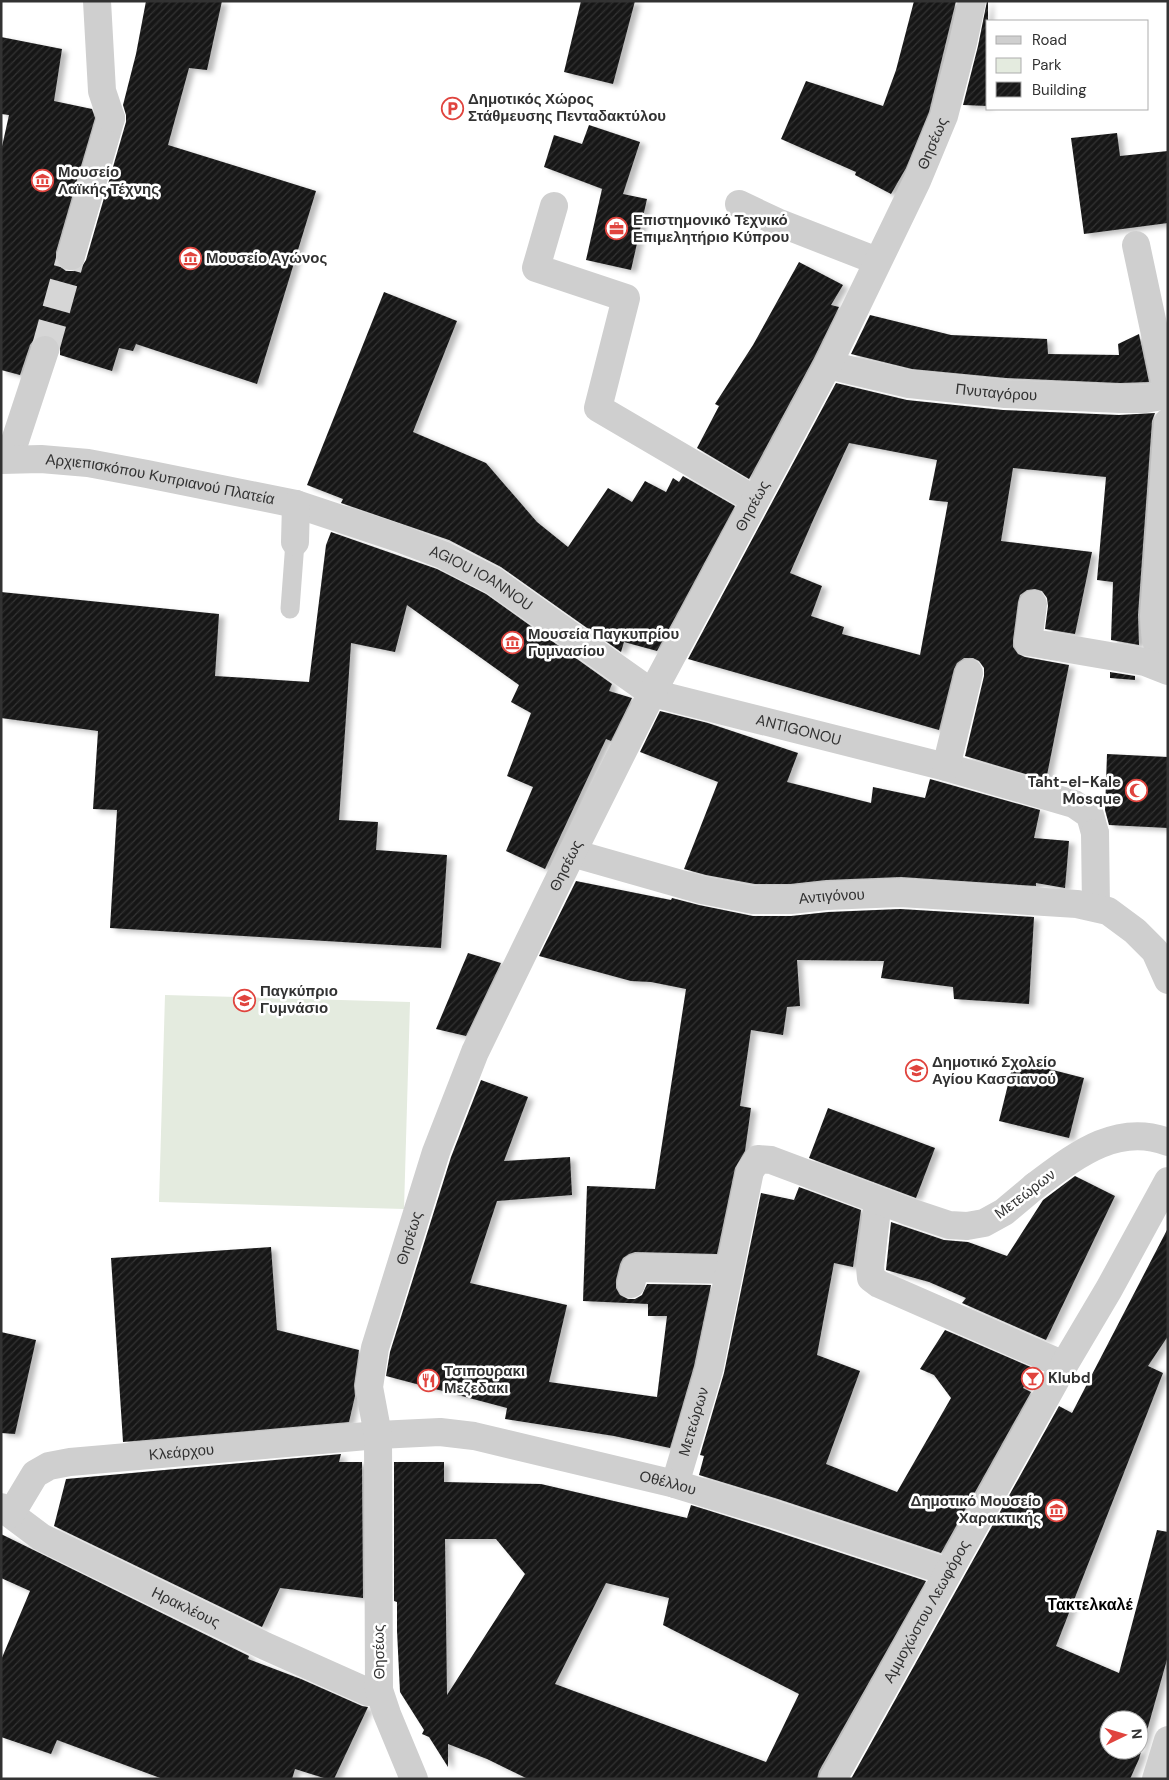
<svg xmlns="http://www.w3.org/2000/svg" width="1169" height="1780" font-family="'DM Sans',sans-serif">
	<defs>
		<pattern id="building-hatch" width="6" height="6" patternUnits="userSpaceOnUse" patternTransform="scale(1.25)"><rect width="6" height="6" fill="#191919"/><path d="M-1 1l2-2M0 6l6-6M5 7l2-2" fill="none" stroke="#323232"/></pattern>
		<filter id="shadow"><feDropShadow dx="5.5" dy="3" stdDeviation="2.5" flood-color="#0004"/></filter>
	</defs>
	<rect width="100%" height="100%" fill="#fff"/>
	<path fill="#e4ebdf" d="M165,995L410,1002L404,1209L159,1202Z"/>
	<path fill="url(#building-hatch)" fill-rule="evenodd" filter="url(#shadow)" d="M146,1H222L207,70L189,68L168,145L316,191L257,384L136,344L133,351L119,348L112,371L60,355V347L57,340L50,335H42L35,338L30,345L20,375L1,370V151L9,115L1,114V37L62,49L54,101L92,109L95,118L56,252V259L59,266L66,271H74L81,268L86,260L126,122V115L123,105L136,54Z
		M581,1H635L613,84L564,72Z
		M914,1H956L929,112L906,168L891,194L855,175L856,172L781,139L806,81L883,106L896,70Z
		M987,1H988V106L963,105L978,46Z
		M589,125L640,142L623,194L647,199L631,270L586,260L602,189L605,190L544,167L554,135L582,144Z
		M1117,133L1120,156L1168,151V223L1084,234L1071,138Z
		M799,262L843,285L831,305L839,307L814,358L749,479L697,448L719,406L715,404L753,345Z
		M384,292L457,321L413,432L486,463L537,522L568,547L608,488L632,502L645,481L666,492L673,478L679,482L683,476L735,506L657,651L624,642L621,652L501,567L449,540L341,503L343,499L307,485Z
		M870,315L951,335L1047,339L1048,354L1119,355L1118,344L1139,334L1149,382L1120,383L1006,378L912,369L851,354Z
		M836,383L907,400L1003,410L1119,415L1155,413L1152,421L1138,615L1139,645L1111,640L1113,582L1097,580L1106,477L1013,468L1001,541L1092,552L1075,634L1045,629L1048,606L1047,598L1042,591L1035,589L1027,590L1020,595L1018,602L1013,640V647L1018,654L1025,657L1069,665L1046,780L965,756L984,676V668L979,661L973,658H964L957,663L954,669L939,730L688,659ZM849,443L937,460L929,500L948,502L920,655L842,634L844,627L811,616L822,586L790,573L814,518Z
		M331,532L437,569L486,594L612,684L609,691L632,698L611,741L606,739L545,869L506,851L533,787L507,776L531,713L511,702L519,685L407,605L395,652L351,643L339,820L378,822L376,850L447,855L441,948L110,928L117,810L93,809L98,731L1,718V592L219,614L215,676L309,682L326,545Z
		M1110,672L1135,676V680L1110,678Z
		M660,711L708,723L798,753L787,782L871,803L873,787L925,798L930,779L1040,810L1034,838L1069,841L1065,888L1036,883V886L901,877L826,880L790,884H755L706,875L684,869L718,782L640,752Z
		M1107,754L1168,757V828L1109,825L1105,810Z
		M576,881L671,900L672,898L699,905L753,916H791L828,912L900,909L1034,917L1029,1004L954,999L953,987L881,978L884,961L797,960L800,1006L787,1007L783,1035L751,1030L740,1106L751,1108L745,1151L735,1168L717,1254L635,1252L629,1254L623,1258L620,1264L616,1280V1288L620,1295L628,1299H635L642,1295L647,1284L711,1285L694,1366L670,1448L614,1436L505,1419L507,1408L386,1376L390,1352L451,1157L481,1080L528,1097L504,1161L570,1157L572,1195L497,1201L470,1283L567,1305L549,1382L657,1397L667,1316H648V1304L583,1301L587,1186L655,1189L686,989L651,982L631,981L539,956Z
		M468,953L501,963L466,1036L436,1029Z
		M1014,1060L1084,1078L1069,1138L999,1121Z
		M828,1108L935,1148L916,1198L809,1158Z
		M1075,1176L1115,1196L1046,1340L962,1303L966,1298L929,1282L886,1270L891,1222L944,1240L968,1242L1007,1256L1043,1200Z
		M799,1187L861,1210L853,1267L834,1263L817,1355L860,1371L826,1464L897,1492L951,1398L934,1375L920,1369L945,1330L1033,1368L1023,1388L1031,1392L941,1553L778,1499L699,1475L704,1456L700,1455L724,1373L761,1193L794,1200Z
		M1168,1228V1336L1148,1366L1163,1373L1056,1646L1119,1673L1157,1530L1168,1532V1656L1139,1759L1130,1779H851L1059,1406L1072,1413ZM1109,1720H1139V1750H1109Z
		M271,1247L277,1330L359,1350L354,1385L355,1396L349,1422L123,1442L111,1258Z
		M1,1332L36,1340L15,1434L1,1433Z
		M341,1454L339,1462H362L363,1598L280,1588L262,1627L54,1526L66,1479Z
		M394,1462H444V1482L541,1484L687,1518L691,1505L768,1529L926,1581L819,1771L817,1779H528L487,1759L448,1744V1767L429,1737L422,1734L424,1730L400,1692L397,1631V1602L394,1601ZM445,1539H496L525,1574L447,1695ZM606,1583L669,1598L663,1625L799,1694L766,1762L555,1684Z
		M1,1534L249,1656L248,1659L301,1679L362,1706L368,1707L334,1779H327L295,1769L292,1779H163L57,1740L51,1754L1,1737V1660L30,1591L1,1578Z"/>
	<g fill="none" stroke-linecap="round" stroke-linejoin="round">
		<path stroke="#d6d6d6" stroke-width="28" stroke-dasharray="28 14" stroke-linecap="butt" d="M45,350L71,256"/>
		<path stroke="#cfcfcf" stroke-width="19" d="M290,609L295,542"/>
		<g stroke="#cfcfcf" stroke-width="28">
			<path d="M1136,245L1168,395"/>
			<path d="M71,256L111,118"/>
			<path d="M1168,422L1154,616C1155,637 1156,650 1168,668"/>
			<path d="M9,459L45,350"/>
			<path d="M1033,604L1028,642L1145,662L1168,671"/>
			<path id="s1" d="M652,693L946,767L1074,804L1090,815L1095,833"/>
			<path d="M946,767L969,673"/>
			<path d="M878,1201L870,1267L871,1278L879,1284L1064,1365"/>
			<path d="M631,1284L635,1268L729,1270"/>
			<path id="s2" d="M675,1484L709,1370L750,1171L758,1159L771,1160L907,1211L949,1225L967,1226L984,1223L1004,1212L1035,1186"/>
		</g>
		<g stroke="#cfcfcf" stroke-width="28">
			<path d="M97,1L102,91L111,118"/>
			<path d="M739,204L777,222L877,261"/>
			<path d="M554,206L536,268L626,298L598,408L755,500"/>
			<path id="s3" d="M828,365L909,384L1005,394L1120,399H1145L1168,395"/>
			<path id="s4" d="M1,460L41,459L88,463L147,474L296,504L398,538L443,555L494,581L652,693"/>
			<path d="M295,542L296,504"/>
			<path d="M1095,833L1096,907"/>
			<path id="s5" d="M572,853L702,890L753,900H791L827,896L900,893L1077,904L1108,911L1135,931L1155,951L1168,980"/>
			<path d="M1035,1186C1074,1157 1116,1122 1168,1142"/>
			<path id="s6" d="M1,1507L41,1537L265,1646L368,1692L379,1690"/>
			<path id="s7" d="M11,1514L35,1474L49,1466L70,1462L378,1435L440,1432L474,1436L675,1484L773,1514L948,1572"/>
			<path id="s8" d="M414,1779L387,1714L379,1690L378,1435L369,1387L375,1348L436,1152L475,1052L572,853L652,693L828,365L917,181L944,116L963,43L972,1"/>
			<path id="s9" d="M833,1779L1064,1365L1109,1289L1168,1181"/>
			<path d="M1156,1779L1168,1740"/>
		</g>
	</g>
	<defs>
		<symbol id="parking-ring" viewBox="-11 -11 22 22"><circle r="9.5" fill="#fff" stroke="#e0443e" stroke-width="1.5"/><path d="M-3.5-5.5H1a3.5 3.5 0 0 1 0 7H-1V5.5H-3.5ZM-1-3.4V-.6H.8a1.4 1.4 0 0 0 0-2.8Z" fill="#e0443e"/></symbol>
		<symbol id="museum-ring" viewBox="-11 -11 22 22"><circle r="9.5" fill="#fff" stroke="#e0443e" stroke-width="1.5"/><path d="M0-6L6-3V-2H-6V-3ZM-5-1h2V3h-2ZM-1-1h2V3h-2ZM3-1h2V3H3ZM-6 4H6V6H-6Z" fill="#e0443e"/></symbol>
		<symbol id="office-ring" viewBox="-11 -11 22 22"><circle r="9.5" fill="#fff" stroke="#e0443e" stroke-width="1.5"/><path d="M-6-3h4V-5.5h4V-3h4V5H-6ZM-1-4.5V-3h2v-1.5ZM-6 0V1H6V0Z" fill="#e0443e"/></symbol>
		<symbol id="mosque-ring" viewBox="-11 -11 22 22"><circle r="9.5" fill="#fff" stroke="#e0443e" stroke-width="1.5"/><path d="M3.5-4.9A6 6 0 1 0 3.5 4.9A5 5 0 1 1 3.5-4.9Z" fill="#e0443e"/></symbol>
		<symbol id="school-ring" viewBox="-11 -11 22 22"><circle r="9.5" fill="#fff" stroke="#e0443e" stroke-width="1.5"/><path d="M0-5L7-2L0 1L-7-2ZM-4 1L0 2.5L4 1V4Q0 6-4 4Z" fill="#e0443e"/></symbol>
		<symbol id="bar-ring" viewBox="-11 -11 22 22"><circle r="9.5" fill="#fff" stroke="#e0443e" stroke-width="1.5"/><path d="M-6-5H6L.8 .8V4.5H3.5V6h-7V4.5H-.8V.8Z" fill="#e0443e"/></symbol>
		<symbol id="restaurant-ring" viewBox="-11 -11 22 22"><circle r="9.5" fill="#fff" stroke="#e0443e" stroke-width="1.5"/><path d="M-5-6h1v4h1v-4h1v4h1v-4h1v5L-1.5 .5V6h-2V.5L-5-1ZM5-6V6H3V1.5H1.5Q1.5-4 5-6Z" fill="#e0443e"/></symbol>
	</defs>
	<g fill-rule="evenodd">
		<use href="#parking-ring" x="440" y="96" width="25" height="25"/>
		<use href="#museum-ring" x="30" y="168" width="25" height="25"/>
		<use href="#office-ring" x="604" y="216" width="25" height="25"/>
		<use href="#museum-ring" x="178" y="246" width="25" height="25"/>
		<use href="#museum-ring" x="500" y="630" width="25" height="25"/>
		<use href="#mosque-ring" x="1124" y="778" width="25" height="25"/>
		<use href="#school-ring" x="232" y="988" width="25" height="25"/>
		<use href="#school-ring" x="904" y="1058" width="25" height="25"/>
		<use href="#bar-ring" x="1020" y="1366" width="25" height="25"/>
		<use href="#restaurant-ring" x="416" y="1368" width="25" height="25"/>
		<use href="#museum-ring" x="1044" y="1498" width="25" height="25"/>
	</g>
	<g text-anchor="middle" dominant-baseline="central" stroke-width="5" stroke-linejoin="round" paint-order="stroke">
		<g font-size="15" font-weight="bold" fill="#323232" stroke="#fff" text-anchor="start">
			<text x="468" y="99">Δημοτικός Χώρος<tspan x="468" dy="17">Στάθμευσης Πενταδακτύλου</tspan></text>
			<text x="58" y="172">Μουσείο<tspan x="58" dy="17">Λαϊκής Τέχνης</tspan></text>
			<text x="633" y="220">Επιστημονικό Τεχνικό<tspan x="633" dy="17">Επιμελητήριο Κύπρου</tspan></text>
			<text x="206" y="258">Μουσείο Αγώνος</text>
			<text x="528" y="634">Μουσεία Παγκυπρίου<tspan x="528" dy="17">Γυμνασίου</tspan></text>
			<text x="1121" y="782" text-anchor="end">Taht-el-Kale<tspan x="1121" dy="17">Mosque</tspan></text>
			<text x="260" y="991">Παγκύπριο<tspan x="260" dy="17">Γυμνάσιο</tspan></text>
			<text x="932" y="1062">Δημοτικό Σχολείο<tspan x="932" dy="17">Αγίου Κασσιανού</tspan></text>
			<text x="444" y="1371">Τσιπουρακι<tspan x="444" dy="17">Μεζεδακι</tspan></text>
			<text x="1048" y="1378">Klubd</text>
			<text x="1041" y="1501" text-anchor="end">Δημοτικό Μουσείο<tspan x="1041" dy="17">Χαρακτικής</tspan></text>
		</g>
		<g font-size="15" fill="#323232" stroke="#fff">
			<text stroke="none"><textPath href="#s8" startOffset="1769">Θησέως</textPath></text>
			<text stroke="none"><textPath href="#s3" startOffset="171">Πνυταγόρου</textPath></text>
			<text stroke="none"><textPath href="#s4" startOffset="161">Αρχιεπισκόπου Κυπριανού Πλατεία</textPath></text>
			<text stroke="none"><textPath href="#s8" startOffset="1364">Θησέως</textPath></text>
			<text stroke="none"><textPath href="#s4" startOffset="499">AGIOU IOANNOU</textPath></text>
			<text stroke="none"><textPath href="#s1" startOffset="151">ANTIGONOU</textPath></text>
			<text stroke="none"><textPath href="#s8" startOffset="959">Θησέως</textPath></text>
			<text stroke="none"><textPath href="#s5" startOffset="266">Αντιγόνου</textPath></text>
			<text transform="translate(1025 1194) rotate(-37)">Μετεώρων</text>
			<text stroke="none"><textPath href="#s8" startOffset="554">Θησέως</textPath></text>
			<text stroke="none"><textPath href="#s2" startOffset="65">Μετεώρων</textPath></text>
			<text stroke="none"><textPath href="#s7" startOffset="196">Κλεάρχου</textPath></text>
			<text stroke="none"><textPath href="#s7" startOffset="689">Οθέλλου</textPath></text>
			<text stroke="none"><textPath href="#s6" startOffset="211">Ηρακλέους</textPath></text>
			<text stroke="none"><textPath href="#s9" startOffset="192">Αμμοχώστου Λεωφόρος</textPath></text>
			<text transform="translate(379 1652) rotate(-91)">Θησέως</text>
		</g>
		<g font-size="16" font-weight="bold" fill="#000" stroke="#fff">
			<text x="1090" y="1604">Τακτελκαλέ</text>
		</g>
	</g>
	<rect width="1169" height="1780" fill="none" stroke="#323232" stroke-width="5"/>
	<rect x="986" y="20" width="162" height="90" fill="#ffffff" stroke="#adadad"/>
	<rect x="996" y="36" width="25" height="8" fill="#cfcfcf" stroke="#adadad"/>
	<text x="1032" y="45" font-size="15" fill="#323232">Road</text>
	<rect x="996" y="58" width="25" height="15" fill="#e4ebdf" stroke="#adadad"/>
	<text x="1032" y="70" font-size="15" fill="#323232">Park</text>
	<rect x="996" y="82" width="25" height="15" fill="url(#building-hatch)" stroke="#adadad"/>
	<text x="1032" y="95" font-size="15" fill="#323232">Building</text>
	<g transform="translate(1124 1735) rotate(85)"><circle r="24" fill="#ffffff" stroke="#adadad"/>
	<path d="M0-4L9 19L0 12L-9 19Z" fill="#e0443e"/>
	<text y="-8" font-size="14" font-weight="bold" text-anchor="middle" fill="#323232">N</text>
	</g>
</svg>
